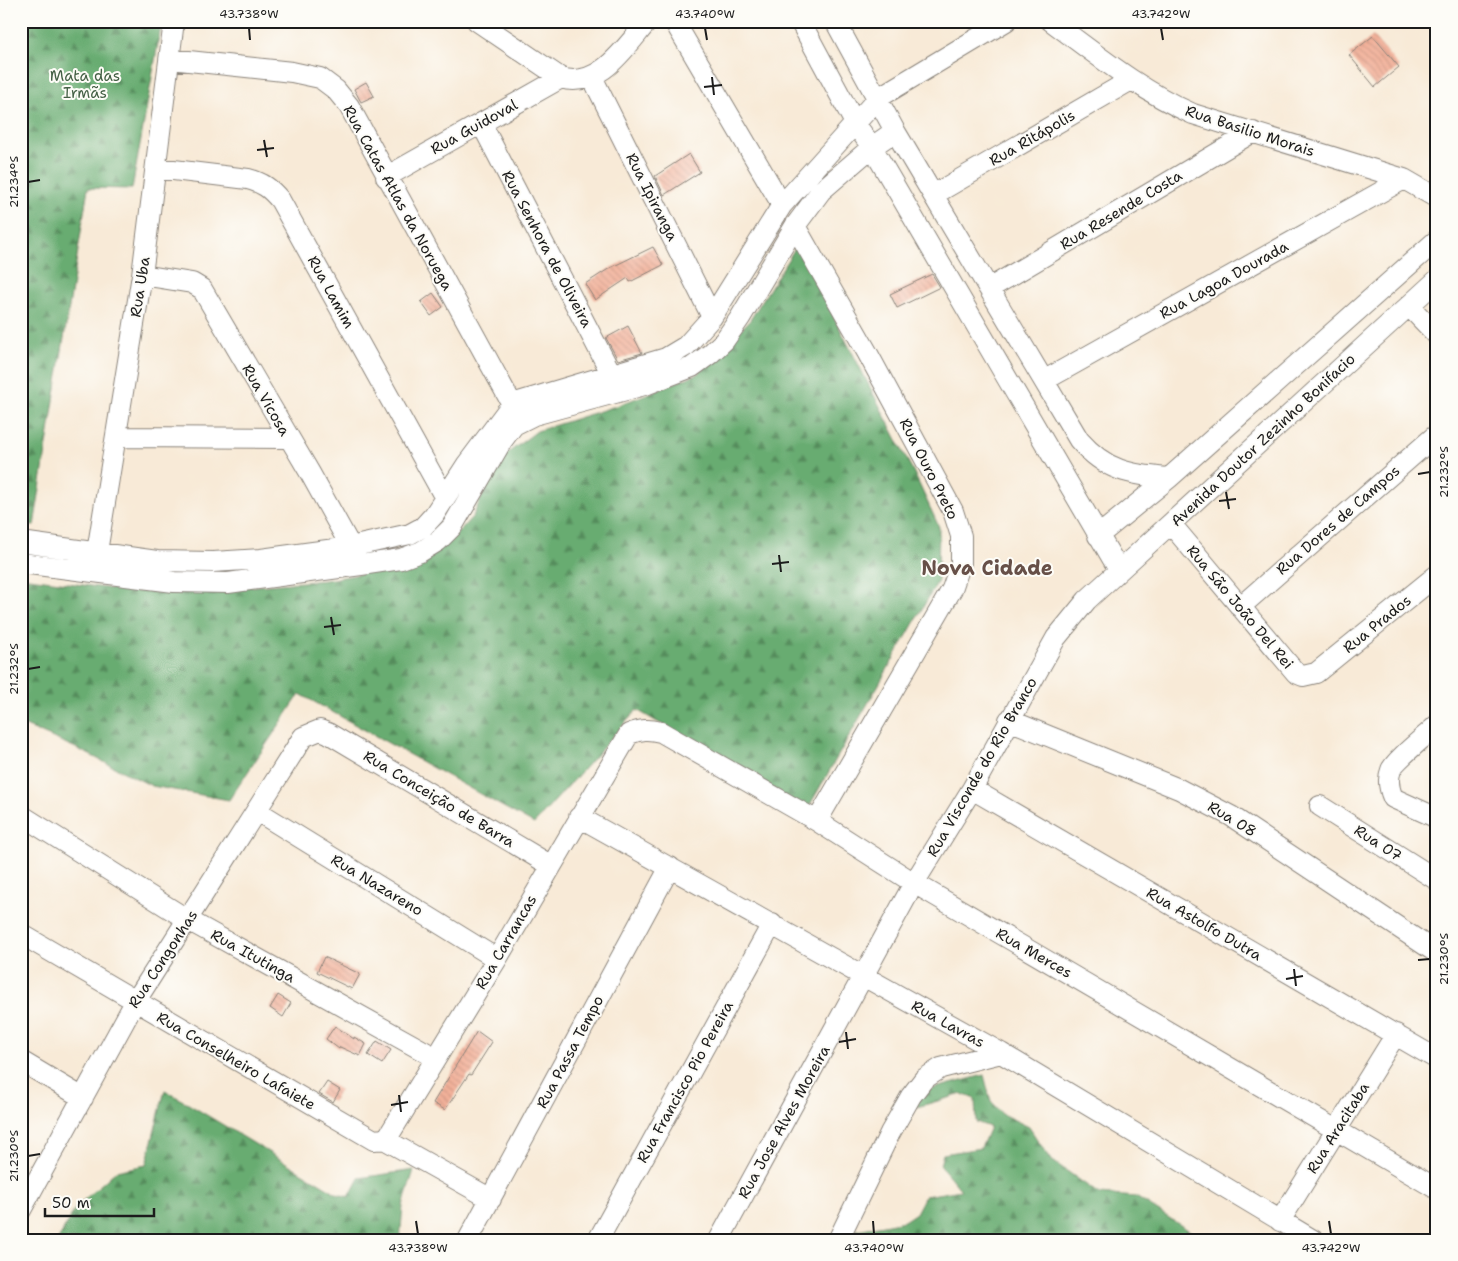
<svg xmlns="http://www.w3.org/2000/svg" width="1458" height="1261" font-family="'Shantell Sans',sans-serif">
	<defs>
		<pattern id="forest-firs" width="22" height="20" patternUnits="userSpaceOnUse" patternTransform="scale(1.25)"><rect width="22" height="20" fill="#68ac71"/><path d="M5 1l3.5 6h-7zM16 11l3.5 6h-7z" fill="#558b5c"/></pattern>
		<pattern id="building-back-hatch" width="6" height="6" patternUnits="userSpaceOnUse" patternTransform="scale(1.25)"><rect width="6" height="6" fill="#f2b19a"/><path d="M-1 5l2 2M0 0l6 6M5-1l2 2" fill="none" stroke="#cf9884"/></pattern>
	</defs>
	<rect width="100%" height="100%" fill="#fdfcf7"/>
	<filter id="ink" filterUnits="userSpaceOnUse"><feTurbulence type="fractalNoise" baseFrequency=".02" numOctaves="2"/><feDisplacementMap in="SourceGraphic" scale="10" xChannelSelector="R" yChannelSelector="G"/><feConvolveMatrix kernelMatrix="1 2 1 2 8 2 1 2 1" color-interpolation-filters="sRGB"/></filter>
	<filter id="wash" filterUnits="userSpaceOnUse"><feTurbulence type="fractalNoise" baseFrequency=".0096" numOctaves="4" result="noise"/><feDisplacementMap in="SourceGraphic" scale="20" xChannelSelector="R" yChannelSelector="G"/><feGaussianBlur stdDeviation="1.12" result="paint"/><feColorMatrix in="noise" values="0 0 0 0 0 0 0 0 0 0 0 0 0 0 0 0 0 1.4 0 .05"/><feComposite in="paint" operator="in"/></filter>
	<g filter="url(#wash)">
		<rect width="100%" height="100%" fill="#f8ead7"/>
		<path fill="url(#forest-firs)" stroke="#426446" d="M21,21H162L132,189L88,188L34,526L21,525Z
			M797,245L914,473L939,527L938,581L807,810L637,710L534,824L300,694L229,800L152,786L76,748L21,724V577L129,591L176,593L326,580L361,574L452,539L473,516L489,481L505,455L537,431L619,405L697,374L750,320Z
			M984,1075L991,1102L1002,1114L1029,1127L1050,1159L1099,1194L1136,1197L1204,1240H847L852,1231L904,1221L916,1213L925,1196L961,1190L940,1165L943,1154L981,1148L990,1127L976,1122L975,1099L962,1094L917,1107L921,1092Z
			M165,1090L338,1194L349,1197L359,1178L414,1170L403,1206L400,1240H58L76,1207L116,1171L146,1165Z"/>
		<g id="blocks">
			<path fill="url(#building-back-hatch)" d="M1373,36L1399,67L1375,87L1349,55Z
				M366,82L374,96L361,102L354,89Z
				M689,154L700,172L664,195L655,176Z
				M653,247L663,265L630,282L628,278L595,300L585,284L610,268Z
				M932,274L940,287L897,308L890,294Z
				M433,293L443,307L431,316L421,302Z
				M628,326L642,353L618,360L606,338Z
				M324,957L360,974L352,989L317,972Z
				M278,995L291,1003L283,1017L270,1008Z
				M335,1026L354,1039V1037L366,1044L360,1056L340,1047L339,1049L326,1039Z
				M477,1031L492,1042L471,1075L469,1074L445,1110L433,1103Z
				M377,1041L391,1050L382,1064L368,1055Z
				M327,1082L340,1090L333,1102L319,1094Z"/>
		</g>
	</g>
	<g filter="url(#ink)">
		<use href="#blocks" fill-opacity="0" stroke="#8a837a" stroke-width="1"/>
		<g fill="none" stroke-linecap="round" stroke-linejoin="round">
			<defs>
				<path id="minor" d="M477,21L561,78C599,90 626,46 648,21
					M674,21L782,205
					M800,21L856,125L872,147L1119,570
					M835,21L895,131L1079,440C1107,472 1129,474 1169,478
					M1051,21C1097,55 1141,91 1193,114L1404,179L1437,198
					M170,59L292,72L320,78L336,90L349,106L512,404
					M592,77L712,317
					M481,123L612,375
					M157,168L248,179C263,183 270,188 280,200L445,498
					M386,177L561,78
					M933,195L1131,80
					M795,226L867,352L953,511L961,536V563L952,589L817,821
					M142,275L192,283L202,289L310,473L357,558
					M990,288L1253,132
					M1409,306L1437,335
					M1045,380L1404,179
					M116,437L288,438
					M1171,524L1296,673L1303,676L1316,673L1437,575
					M1098,536L1169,478L1437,240
					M21,542L157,561L213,562L261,559L350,547L410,534L423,527L434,515L467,464L512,404L666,358L686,346L712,317L782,205L878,98L1006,21
					M97,552L142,275L174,21
					M21,563L174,582L228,583L361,565L401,559L420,552L438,541L452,527L502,441L514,425L534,415L648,384L692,367L710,354L724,341L740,318L795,226L821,191L872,147L895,131
					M1240,607L1437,434
					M1009,720L1179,789L1231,816L1437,953
					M1437,725C1428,734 1394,761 1391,770C1387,780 1389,789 1393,798L1437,818
					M972,789L1437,1059
					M1320,806L1437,880
					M257,811L497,959
					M21,815L188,920L436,1058
					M579,817L1001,1053L1313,1240
					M21,934L374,1140L384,1139L389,1135L497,959L629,734C641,729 649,729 661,732L817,821L914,883L1437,1189
					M21,1061L83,1098
					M384,1139L491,1199
					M21,1210L135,1002L303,737L320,730L328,733L550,865
					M1280,1221L1396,1034
					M468,1240L670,867
					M598,1240L772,924
					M719,1240L914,883L972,789L1056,638L1087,600L1437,280
					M838,1240L890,1133L911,1096L924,1079L941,1068L1001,1053"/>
			</defs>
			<use href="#minor" stroke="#8a837a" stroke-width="22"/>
			<use href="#minor" stroke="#fff" stroke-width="20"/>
		</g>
	</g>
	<path fill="none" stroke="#1c1c1c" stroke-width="2" d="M249,28L250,40M705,28L707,40M1161,28L1163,40M712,77L714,95M704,87L722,85M264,140L267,157M257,150L274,148M28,182L40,180M1418,474L1430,472M1226,492L1229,509M1219,501L1236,499M779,555L781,572M772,564L789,562M331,617L334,635M324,627L341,625M28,669L40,667M1418,960L1430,959M1294,969L1296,986M1286,979L1303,976M846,1032L848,1049M839,1042L856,1039M399,1095L401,1112M391,1105L408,1102M28,1156L40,1154M416,1221L418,1234M873,1221L874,1234M1329,1221L1331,1234"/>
	<g text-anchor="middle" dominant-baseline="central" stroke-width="4" stroke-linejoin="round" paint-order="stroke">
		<g font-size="15" fill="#446045" stroke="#fdfcf7">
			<text x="85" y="76">Mata das<tspan x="85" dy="17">Irmãs</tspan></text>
		</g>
		<g font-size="15" fill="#1c1c1c" stroke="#fdfcf7">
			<text transform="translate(474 127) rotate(-29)">Rua Guidoval</text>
			<text transform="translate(1250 131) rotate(18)">Rua Basilio Morais</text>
			<text transform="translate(1032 138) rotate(-30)">Rua Ritápolis</text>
			<text transform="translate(652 197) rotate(63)">Rua Ipiranga</text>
			<text transform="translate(398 198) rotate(61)">Rua Catas Atlas da Noruega</text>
			<text transform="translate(1121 210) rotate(-31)">Rua Resende Costa</text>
			<text transform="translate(547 249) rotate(62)">Rua Senhora de Oliveira</text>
			<text transform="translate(1224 280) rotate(-29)">Rua Lagoa Dourada</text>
			<text transform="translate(140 287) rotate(-81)">Rua Uba</text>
			<text transform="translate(331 292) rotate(61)">Rua Lamim</text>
			<text transform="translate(266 400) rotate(60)">Rua Vicosa</text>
			<text transform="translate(1263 440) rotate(-43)">Avenida Doutor Zezinho Bonifacio</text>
			<text transform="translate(929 469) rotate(63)">Rua Ouro Preto</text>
			<text transform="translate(1338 520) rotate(-41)">Rua Dores de Campos</text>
			<text transform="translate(1240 607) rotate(50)">Rua São João Del Rei</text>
			<text transform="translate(1377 624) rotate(-39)">Rua Prados</text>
			<text transform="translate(982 767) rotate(-60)">Rua Visconde do Rio Branco</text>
			<text transform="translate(439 799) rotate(31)">Rua Conceição de Barra</text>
			<text transform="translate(1232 819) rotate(31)">Rua 08</text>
			<text transform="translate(1378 843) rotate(33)">Rua 07</text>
			<text transform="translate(377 885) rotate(31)">Rua Nazareno</text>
			<text transform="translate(1204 924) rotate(30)">Rua Astolfo Dutra</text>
			<text transform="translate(506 942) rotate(-60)">Rua Carrancas</text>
			<text transform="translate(1034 953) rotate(30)">Rua Merces</text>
			<text transform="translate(253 956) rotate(29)">Rua Itutinga</text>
			<text transform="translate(163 959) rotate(-57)">Rua Congonhas</text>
			<text transform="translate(948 1024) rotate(29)">Rua Lavras</text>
			<text transform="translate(570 1052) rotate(-62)">Rua Passa Tempo</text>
			<text transform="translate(236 1061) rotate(30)">Rua Conselheiro Lafaiete</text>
			<text transform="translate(685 1082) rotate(-61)">Rua Francisco Pio Pereira</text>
			<text transform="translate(784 1122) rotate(-61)">Rua Jose Alves Moreira</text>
			<text transform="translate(1338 1128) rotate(-58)">Rua Aracitaba</text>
		</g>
		<g font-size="20" font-weight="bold" fill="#675048" stroke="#fdfcf7">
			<text x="987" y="568">Nova Cidade</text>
		</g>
	</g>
	<rect width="1458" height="1261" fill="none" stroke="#fdfcf7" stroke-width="55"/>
	<path d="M45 1208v8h109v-8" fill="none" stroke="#1c1c1c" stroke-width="2.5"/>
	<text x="52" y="1208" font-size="15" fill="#1c1c1c" stroke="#fdfcf7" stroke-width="4" paint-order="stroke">50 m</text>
	<rect x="28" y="28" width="1402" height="1206" fill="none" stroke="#1c1c1c" stroke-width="2"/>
	<g font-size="12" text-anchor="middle" fill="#1c1c1c">
		<text x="249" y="18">43.738°W</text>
		<text x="705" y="18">43.740°W</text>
		<text x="1161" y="18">43.742°W</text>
		<text transform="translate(14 182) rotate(-90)" y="4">21.234°S</text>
		<text transform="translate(1444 472) rotate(-90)" y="4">21.232°S</text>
		<text transform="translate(14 669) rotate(-90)" y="4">21.232°S</text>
		<text transform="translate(1444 959) rotate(-90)" y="4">21.230°S</text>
		<text transform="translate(14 1156) rotate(-90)" y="4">21.230°S</text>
		<text x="418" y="1252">43.738°W</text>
		<text x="874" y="1252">43.740°W</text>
		<text x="1331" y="1252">43.742°W</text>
	</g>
</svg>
